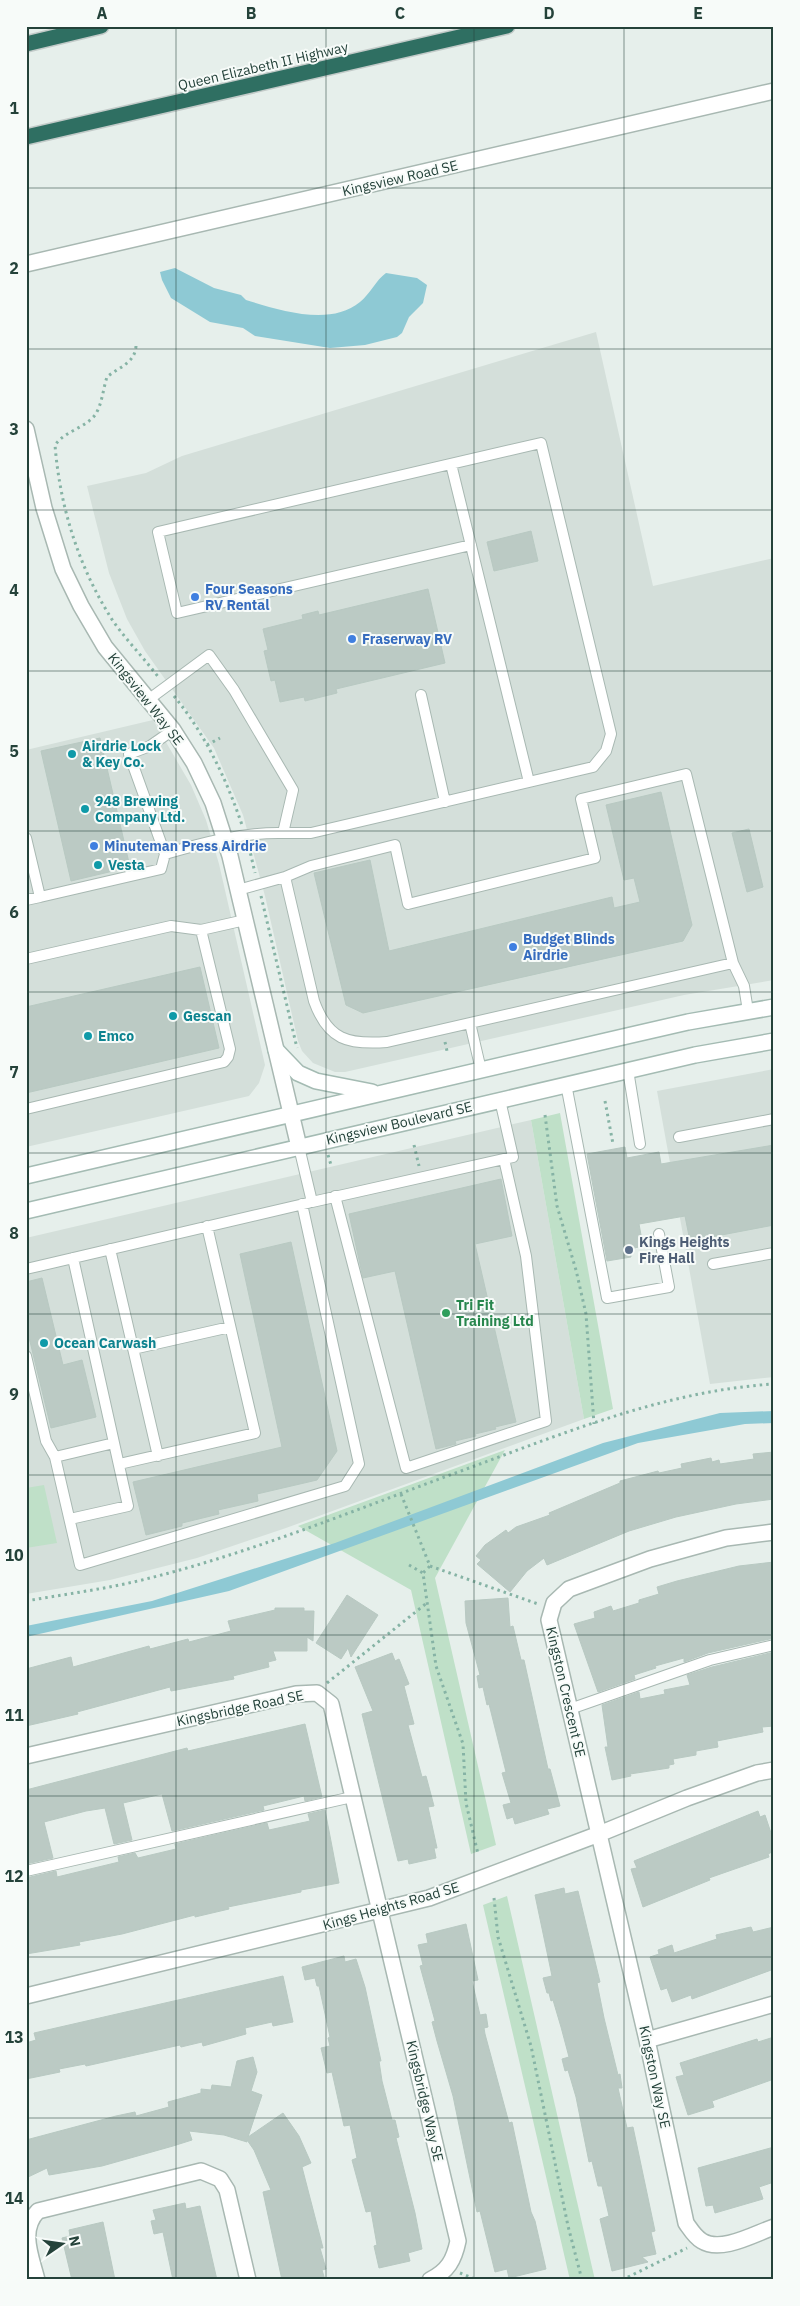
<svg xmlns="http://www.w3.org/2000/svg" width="800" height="2306" font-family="'IBM Plex Sans',sans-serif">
	<rect width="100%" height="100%" fill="#e6efeb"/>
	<path fill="#d4dfda" d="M596,332L653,586L774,558V980L684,995L345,1072H335L313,1063L302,1051L298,1041L265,896L243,815L214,748L145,651L127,619L109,573L87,486L146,473L182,456Z
		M153,720L191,785L206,820L219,864L265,1065L259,1083L249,1096L26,1147V750Z
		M774,1069V1377L710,1384L657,1091Z
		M531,1120L584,1419L286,1528L197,1558L110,1580L26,1594V1238Z"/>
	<path fill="#bfe0c8" d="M560,1113L613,1409L584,1419L531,1120Z
		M505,1450L435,1578L496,1845L471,1854L411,1590L298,1526Z
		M44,1485L57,1543L26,1548V1488Z
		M507,1896L595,2280H570L483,1905Z"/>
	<path fill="#8ec9d4" d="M175,268L214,288L241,295L246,300C279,310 330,327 360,302C370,294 376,280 386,273L417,278L427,285L423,303L409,317L402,333L397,337L365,345L330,348L255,336L243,328L210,322L171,298L162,280L160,272Z
		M774,1411V1423L745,1424L638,1443L229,1591L26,1637V1626L152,1601L335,1543L603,1443L720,1413Z"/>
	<path fill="#bbcac4" stroke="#b8c9c2" d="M531,531L538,561L494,571L487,542Z
		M428,589L445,663L336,689L337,693L305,701L304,697L280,702L275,680L271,681L264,651L268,650L263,629L303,619L302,615L318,611L319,615Z
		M100,738L130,867L71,881L41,751Z
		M661,792L692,925L683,941L363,1013L346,1005L314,873L370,860L389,951L612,897L614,908L640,902L634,878L624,880L606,805Z
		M749,829L763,887L747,892L732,833Z
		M200,967L219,1048L26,1093V1007Z
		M774,1145V1225L690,1241L685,1216L639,1224L643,1246L630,1249L631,1257L607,1261L587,1154L625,1147L627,1158L659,1152L661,1164Z
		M501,1179L512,1236L475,1244L516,1422L495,1427L496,1429L475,1434L476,1436L455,1441L456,1444L436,1449L395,1271L363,1278L349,1214Z
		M291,1242L337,1451L317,1480L257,1494L258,1501L218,1510L219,1514L182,1523V1526L146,1535L133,1482L282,1447L240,1254Z
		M42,1278L63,1365L82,1360L96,1417L51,1428L26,1325V1282Z
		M774,1452V1499L736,1504L676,1517L629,1531L547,1565L544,1558L527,1571L510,1592L477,1564L481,1560L476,1556L485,1545L506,1530L508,1533L516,1527L550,1515L549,1513L620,1483V1481L658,1471L659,1473L682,1468L681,1464L711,1458L712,1462L719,1460L720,1464L754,1459L753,1454Z
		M774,1562V1638L708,1653L684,1662V1658L655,1666L656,1668L634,1675L635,1679L598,1692L574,1624L595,1618L594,1612L611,1606L613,1611L639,1603V1600L659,1594L657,1587L677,1581L739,1566Z
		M347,1595L378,1615L351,1657L348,1648L341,1659L316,1643Z
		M508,1598L510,1627L513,1626L521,1660H524L548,1769H550L560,1806L547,1809L549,1814L515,1824L513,1817L507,1819L503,1805L511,1803L502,1773L506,1772L489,1704L487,1705L483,1687L479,1688L477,1676L480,1675L466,1623L465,1601Z
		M275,1608H304V1611H314L313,1641L307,1637V1651H273L276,1660L268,1662L269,1667L233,1676L234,1679L171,1691L170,1687L77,1712L78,1714L26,1726V1669L71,1657L73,1667L149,1646L150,1649L188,1639L189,1642L231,1631L228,1621L275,1610Z
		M774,1652V1726L762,1727L763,1732L717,1741L718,1747L696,1751V1755L673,1759L674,1764L669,1765V1768L630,1774L631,1776L612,1780L605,1747H608L602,1705L639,1692L640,1699L665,1694L664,1690L690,1685L687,1675L712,1667Z
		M392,1653L395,1661L399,1659L409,1684L404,1686L414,1724L408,1725L422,1777L426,1776L434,1806L428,1807L437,1848H434L436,1858L409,1864L408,1859L398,1861L362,1714L373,1711L355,1667Z
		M305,1724L322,1797L305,1801L304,1796L263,1806L264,1810L172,1831L162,1794L123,1803L132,1840L114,1844L105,1808L86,1811L44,1822L53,1858L26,1864V1790L187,1748L188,1751Z
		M325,1810L339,1883L301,1890V1892L228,1907L229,1909L195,1917V1915L122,1934L79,1942L80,1945L26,1954V1878L56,1871L57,1877L119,1862L118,1857L135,1853L138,1858L176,1849L175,1844L267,1823L269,1830L310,1821L308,1814Z
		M758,1811L760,1817L765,1815L774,1842V1851L768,1854L769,1857L709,1878L710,1880L643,1907L631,1869L637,1868L634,1861Z
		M564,1888L565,1894L578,1891L600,1982L597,1983L604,2018L618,2075L620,2074L622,2088H618L627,2128L633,2127L655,2231L651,2232L656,2254L642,2257L648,2262L612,2271L600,2219L609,2216L602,2186H598L592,2161L589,2162L576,2097L568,2070L565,2071L562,2059L569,2057L561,2027L553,2000L551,2001L549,1993H547L543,1978L552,1976L535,1895Z
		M466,1924L478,1980L472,1981L480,2015L486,2014L488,2027L484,2028L485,2034L509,2123L512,2122L531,2212L535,2221L546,2269L509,2278L507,2269L495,2272L480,2211L477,2212L453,2096L437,2041L432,2022L435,2021L420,1966L423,1965L418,1945L428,1943L426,1934Z
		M751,1927L753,1932L774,1927V1969L692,1999L691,1995L672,2002L667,1988L661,1990L650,1957L659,1954L658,1950L672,1945L674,1953L717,1939L716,1935Z
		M344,1956L345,1962L356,1959L365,1987L381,2061H379L382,2081L392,2120H395L399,2137L396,2138L415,2213L422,2249L408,2253L410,2261L379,2268L374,2246L377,2245L371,2211L366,2212L352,2160L357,2158L350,2125L344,2126L332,2072L327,2073L321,2048L330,2046L328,2038L330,2037L319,1986H317L315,1978L305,1980L302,1967Z
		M283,1976L293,2022L273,2026L272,2022L245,2028L246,2034L203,2046L202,2042L181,2047L180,2045L86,2066L85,2064L59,2069L60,2072L26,2079V2043L36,2040L34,2033Z
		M774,2037V2079L712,2101L714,2107L688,2115L676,2077L684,2075L680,2063L757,2039L758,2042Z
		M253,2057L257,2072L251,2091L262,2095L248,2137L283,2113L299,2136L311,2163L302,2167L323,2248H320L326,2269L322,2270L325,2280H282L263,2192L271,2190L254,2150L247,2140V2142L224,2135L189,2131L192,2140L173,2146L102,2166L49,2175L47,2168L26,2178V2140L116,2116L135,2112L136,2116L169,2107L168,2102L201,2093V2089L211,2090L212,2085L231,2087L237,2061Z
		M774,2147V2182L759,2187L763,2199L715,2213L713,2205L706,2206L698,2168Z
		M185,2203L186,2209L200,2206L217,2280H173L163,2232L154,2234L151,2221L156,2220L153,2210Z
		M103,2222L115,2280H72L62,2238L70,2236L69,2230Z"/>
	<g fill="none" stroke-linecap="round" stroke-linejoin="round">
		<defs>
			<path id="lane" d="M451,464L529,782
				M421,695L445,802
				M148,700L209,655L234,690L293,790L283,833C244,832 202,843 165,854L129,754L150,746L173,730
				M283,833H311L593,767L606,751L611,734L541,443L158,532L177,613L471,545
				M26,838L40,897L161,869L165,854
				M285,877L311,866L395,845L408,904L595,858L581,799L686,774L733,963L744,986L748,1011
				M238,890L285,877L314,1001C328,1040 348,1045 387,1042L733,963
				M26,900L40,897
				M26,959L171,926L201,930L245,920
				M470,1023L481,1070
				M628,1070L640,1144
				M566,1084L607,1298L669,1287L659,1234
				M26,1109L224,1062L228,1057L230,1049L201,930
				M679,1137L774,1119
				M299,1147L312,1202L513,1157L500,1100
				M335,1196L406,1468L546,1421L526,1256L504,1159
				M110,1249L158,1456
				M713,1264L774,1253
				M26,1269L308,1203
				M133,1349L230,1327
				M26,1356L46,1441L55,1457
				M114,1443L55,1457L80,1565L345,1486L359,1464L302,1204
				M119,1464L255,1433L207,1226
				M70,1519L128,1506L73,1258
				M570,1709L710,1660L774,1645
				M26,1871L352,1797"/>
			<path id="street" d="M26,264L774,91
				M26,429L44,508L63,569L81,606L105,647L173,730L194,763L213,803L230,856L299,1147
				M774,1532L726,1538L650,1559L569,1589L554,1603L549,1620L647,2040L686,2223C691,2230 695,2237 702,2241C721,2253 754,2234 774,2227
				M26,1756L296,1694L317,1693L331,1704L458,2241C454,2260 448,2271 430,2280
				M26,1996L429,1898L599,1834L687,1798L757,1773L774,1770
				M647,2040L774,2004
				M37,2280C31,2256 19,2230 38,2211L201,2171L220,2179L227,2190L248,2280"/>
			<path id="secondary" d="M276,1050L298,1073L316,1081L372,1092
				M26,1176L627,1036L688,1022L774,1007
				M26,1211L695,1055L774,1041"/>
			<path id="highway" d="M26,44L101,26
				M26,137L507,26"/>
		</defs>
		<use href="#lane" stroke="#a8b8b2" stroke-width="12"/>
		<use href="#street" stroke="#a8b8b2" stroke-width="18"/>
		<use href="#secondary" stroke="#a4bbb3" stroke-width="18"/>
		<use href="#highway" stroke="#c2cac8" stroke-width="18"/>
		<path stroke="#86b3a5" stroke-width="3" stroke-dasharray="2.5 4" stroke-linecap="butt" d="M136,346C135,363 119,367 107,377C103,389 102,405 95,415C85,428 65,431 55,445C60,508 79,568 113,621C127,641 144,658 159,678
			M174,696C205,734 226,778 242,825
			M207,745L220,738
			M249,847L255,873
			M261,896L297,1048
			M445,1042L447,1051
			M605,1101L613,1144
			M545,1115L557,1206L576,1270L586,1314L594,1424
			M414,1145L419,1166
			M328,1155L331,1165
			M401,1494L430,1566L423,1573L436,1666L463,1744L466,1803L478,1854
			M409,1565L423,1573
			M430,1566L538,1604
			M26,1601C66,1594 106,1589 146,1579C250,1553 350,1512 450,1475C555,1437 661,1391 774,1384
			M327,1683L428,1602
			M494,1898L498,1937L531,2046L568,2226L582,2280
			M460,2273L477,2280
			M622,2280L687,2248"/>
		<use href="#lane" stroke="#fff" stroke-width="10"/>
		<use href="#street" stroke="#fff" stroke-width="15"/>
		<use href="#secondary" stroke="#fff" stroke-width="15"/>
		<use href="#highway" stroke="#2f6f62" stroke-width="15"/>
	</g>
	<path fill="none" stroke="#24423a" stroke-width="1" stroke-opacity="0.55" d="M176,26V2280M326,26V2280M474,26V2280M624,26V2280M26,188H774M26,349H774M26,510H774M26,671H774M26,831H774M26,992H774M26,1153H774M26,1314H774M26,1475H774M26,1635H774M26,1796H774M26,1957H774M26,2118H774"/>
	<g fill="#3f7fe0" stroke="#f7fbf9" stroke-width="2">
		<circle cx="195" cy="597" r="5"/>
		<circle cx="352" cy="639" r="5"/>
		<circle cx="94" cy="846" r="5"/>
		<circle cx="513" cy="947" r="5"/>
	</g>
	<g fill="#0f9aa8" stroke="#f7fbf9" stroke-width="2">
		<circle cx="72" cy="754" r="5"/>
		<circle cx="85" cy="809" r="5"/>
		<circle cx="98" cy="865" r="5"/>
		<circle cx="173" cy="1016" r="5"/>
		<circle cx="88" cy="1036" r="5"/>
		<circle cx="44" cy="1343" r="5"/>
	</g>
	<circle fill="#5c6f8a" stroke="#f7fbf9" stroke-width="2" cx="629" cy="1250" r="5"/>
	<circle fill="#2e9e5b" stroke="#f7fbf9" stroke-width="2" cx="446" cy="1313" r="5"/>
	<g text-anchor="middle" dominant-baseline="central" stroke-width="4" stroke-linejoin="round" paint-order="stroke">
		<g font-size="14" fill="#24423a" stroke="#f7fbf9">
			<text transform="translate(263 66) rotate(-13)">Queen Elizabeth II Highway</text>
			<text transform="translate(400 178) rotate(-13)">Kingsview Road SE</text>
			<text transform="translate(146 699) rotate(52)">Kingsview Way SE</text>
			<text transform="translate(399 1123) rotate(-13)">Kingsview Boulevard SE</text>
			<text transform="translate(566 1692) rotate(77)">Kingston Crescent SE</text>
			<text transform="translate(240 1708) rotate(-12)">Kingsbridge Road SE</text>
			<text transform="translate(391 1906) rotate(-16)">Kings Heights Road SE</text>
			<text transform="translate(655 2077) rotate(78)">Kingston Way SE</text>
			<text transform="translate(425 2101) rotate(77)">Kingsbridge Way SE</text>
		</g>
		<g font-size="14" font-weight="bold" fill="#366cbe" stroke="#f7fbf9" text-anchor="start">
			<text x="205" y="589">Four Seasons<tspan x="205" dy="16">RV Rental</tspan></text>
			<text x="362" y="639">Fraserway RV</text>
			<text x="104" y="846">Minuteman Press Airdrie</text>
			<text x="523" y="939">Budget Blinds<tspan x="523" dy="16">Airdrie</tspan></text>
		</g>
		<g font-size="14" font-weight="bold" fill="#0d838f" stroke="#f7fbf9" text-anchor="start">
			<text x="82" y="746">Airdrie Lock<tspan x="82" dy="16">&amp; Key Co.</tspan></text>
			<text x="95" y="801">948 Brewing<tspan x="95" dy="16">Company Ltd.</tspan></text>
			<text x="108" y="865">Vesta</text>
			<text x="183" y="1016">Gescan</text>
			<text x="98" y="1036">Emco</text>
			<text x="54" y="1343">Ocean Carwash</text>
		</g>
		<g font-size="14" font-weight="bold" fill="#4e5e75" stroke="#f7fbf9" text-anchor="start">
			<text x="639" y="1242">Kings Heights<tspan x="639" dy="16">Fire Hall</tspan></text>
		</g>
		<g font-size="14" font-weight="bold" fill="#27864d" stroke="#f7fbf9" text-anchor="start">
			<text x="456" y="1305">Tri Fit<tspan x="456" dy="16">Training Ltd</tspan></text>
		</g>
	</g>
	<rect width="800" height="2306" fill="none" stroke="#f7fbf9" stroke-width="55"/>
	<g transform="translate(62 2244) rotate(77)" stroke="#f7fbf9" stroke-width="4" paint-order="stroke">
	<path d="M0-4L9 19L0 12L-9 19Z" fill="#24423a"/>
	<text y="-8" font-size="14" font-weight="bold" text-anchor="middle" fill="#24423a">N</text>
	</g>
	<rect x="28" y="28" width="744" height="2250" fill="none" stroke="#24423a" stroke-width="2"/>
	<g font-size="16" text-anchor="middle" font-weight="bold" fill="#24423a">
		<text x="102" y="19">A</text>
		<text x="251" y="19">B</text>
		<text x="400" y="19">C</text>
		<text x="549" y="19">D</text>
		<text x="698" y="19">E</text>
		<text x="14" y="114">1</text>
		<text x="14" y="274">2</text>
		<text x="14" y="435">3</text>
		<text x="14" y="596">4</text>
		<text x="14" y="757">5</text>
		<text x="14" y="918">6</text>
		<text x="14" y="1078">7</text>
		<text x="14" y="1239">8</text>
		<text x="14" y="1400">9</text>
		<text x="14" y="1561">10</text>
		<text x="14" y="1721">11</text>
		<text x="14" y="1882">12</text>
		<text x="14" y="2043">13</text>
		<text x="14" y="2204">14</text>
	</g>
</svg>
